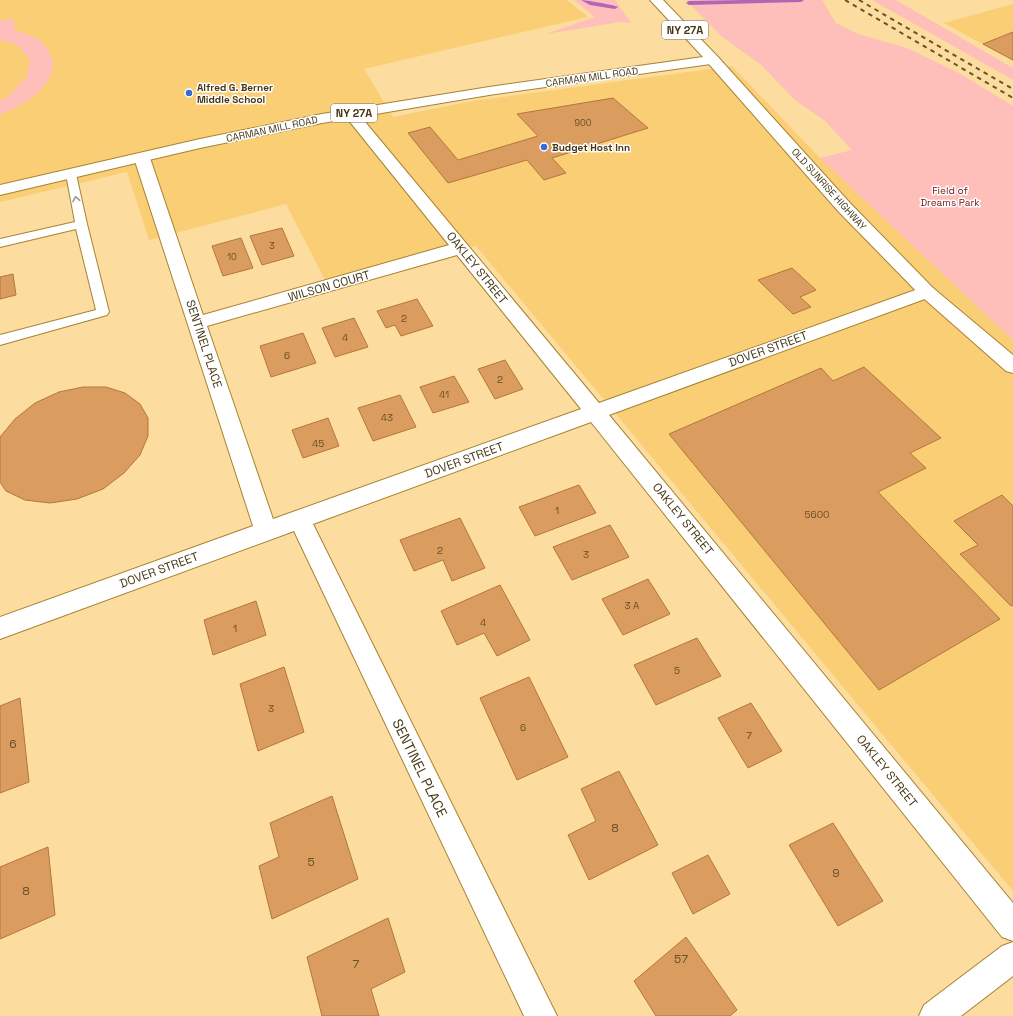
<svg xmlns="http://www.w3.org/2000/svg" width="1013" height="1016" font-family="'Space Grotesk',sans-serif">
	<rect width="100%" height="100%" fill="#fcdd9f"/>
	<path fill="#f9ce75" d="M0,0H567L588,17L364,69L393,117L472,101L732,66L820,158L1013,340V891L476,246L330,290L286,204L149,240L127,172L0,202Z
		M1013,4V61L944,23Z"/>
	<path fill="#febeb9" d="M574,0H615L631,23L620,22L546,34L595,17Z
		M686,0H822L836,23L858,34L907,48L959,73L1013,106V340L820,158L852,150L825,121L795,100L760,64L721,36Z
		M872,0H896L1013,68V80Z
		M13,18L15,30C22,33 31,35 38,39C44,43 48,50 51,56C62,83 21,107 0,115V101L8,96L27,77L30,59L16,44L0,40V21Z"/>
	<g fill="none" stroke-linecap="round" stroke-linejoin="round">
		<path fill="#af67b5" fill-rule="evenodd" d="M581,0C586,0 614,5 618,7L615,9L590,5Z
			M744,0H804L801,2L689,5L686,3L689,1Z"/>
	</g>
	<path fill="#da9c5f" stroke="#b3773a" d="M1013,32V60L983,44Z
		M613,98L648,128L552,158L566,173L544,180L527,160L448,183L408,133L430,127L458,160L538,136L517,114Z
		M282,228L294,256L262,265L250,236Z
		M241,238L253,268L223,276L212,246Z
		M792,268L816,290L800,297L811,307L793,314L758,280Z
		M13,274L16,295L0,299V277Z
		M417,299L433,326L401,336L395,325L386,328L377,311Z
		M354,318L368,347L335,357L322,328Z
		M303,333L316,363L271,377L260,346Z
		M505,360L523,389L495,399L478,369Z
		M864,367L941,438L910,453L926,468L878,492L1000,619L879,690L669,434L821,368L833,381Z
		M454,376L469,402L433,413L420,387Z
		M83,387H106L125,393L140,404L148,418V436L140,455L124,473L103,489L77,499L50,503L25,500L6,491L0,482V437L15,419L35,403L59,392Z
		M400,395L416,427L373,441L358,408Z
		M328,418L339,446L303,458L292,430Z
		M579,485L596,513L535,536L519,507Z
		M1002,495L1013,506V605L1011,606L960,554L978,545L954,521Z
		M460,518L485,568L452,581L443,560L414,571L400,540Z
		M610,525L629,557L572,580L553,547Z
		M648,579L670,614L623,635L602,599Z
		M500,585L530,640L497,656L484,633L457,645L441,611Z
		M256,601L266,635L213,655L204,620Z
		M697,638L721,676L656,705L634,665Z
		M284,667L304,732L258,751L240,684Z
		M529,677L568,757L517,780L480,698Z
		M20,698L29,782L0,793V706Z
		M751,703L782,751L748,768L718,718Z
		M619,771L658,845L589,880L568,835L596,821L581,789Z
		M332,796L358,879L272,919L259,866L279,857L270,823Z
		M833,823L883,901L838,926L789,845Z
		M48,847L55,915L0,939V867Z
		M708,855L730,894L693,914L672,873Z
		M388,918L405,972L371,989L379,1016H322L307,957Z
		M686,937L737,1010L730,1016H656L634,981Z"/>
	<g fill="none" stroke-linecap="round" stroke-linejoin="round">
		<defs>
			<path id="lane" d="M71,171L76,174L87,224L109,312L107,315L0,345V335L96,310L76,229L0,247V239L75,222L66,174Z"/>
			<path id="street" d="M351,110L356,111L599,403L921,288L927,286L933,288L936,292L933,296L609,415L1013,903V941L1002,937L591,422L313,524L557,1016H524L294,531L0,639V617L253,526L134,158L137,155L142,153L147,155L150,158L203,315L449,245L346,117L344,114L346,111ZM457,255L581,409L273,519L207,326Z
				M1013,942V976L961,1016H919L924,1005L1002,946Z"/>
			<path id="secondary" d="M713,56L718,57L850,203L933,288L1013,355V373L1006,371L921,296L838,211L708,63L706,60L708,57Z"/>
			<path id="primary" d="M650,0H663L718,57L720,60L718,63L489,95L322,123L200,148L0,195V185L200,139L322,114L489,87L703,57Z"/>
		</defs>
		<use href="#lane" stroke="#a78331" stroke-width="2"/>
		<use href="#street" stroke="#a78331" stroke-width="2"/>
		<use href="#secondary" stroke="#a78331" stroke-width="2"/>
		<use href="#primary" stroke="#a78331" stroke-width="2"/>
		<use href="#lane" fill="#fff" fill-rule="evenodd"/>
		<use href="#street" fill="#fff" fill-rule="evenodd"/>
		<use href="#secondary" fill="#fff" fill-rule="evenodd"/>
		<use href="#primary" fill="#fff" fill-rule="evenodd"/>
		<path stroke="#66542d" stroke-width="2" stroke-dasharray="4.5 4.5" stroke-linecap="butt" d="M845,0L1013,98
			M859,0L1013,89"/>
	</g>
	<defs><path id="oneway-chevron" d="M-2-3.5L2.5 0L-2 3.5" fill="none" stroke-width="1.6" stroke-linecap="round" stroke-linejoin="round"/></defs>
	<use stroke="#a29b8a" href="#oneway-chevron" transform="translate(76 199) rotate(-101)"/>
	<g fill="#3969d9" stroke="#fff" stroke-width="1.5">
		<circle cx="189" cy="93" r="4"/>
		<circle cx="544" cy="147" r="4"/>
	</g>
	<g text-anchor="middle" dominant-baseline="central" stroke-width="3" stroke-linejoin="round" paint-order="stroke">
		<g font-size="9" fill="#6b5028">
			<text x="583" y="123">900</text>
			<text x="272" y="246">3</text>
			<text x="232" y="257">10</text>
		</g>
		<g font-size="10" fill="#463715" stroke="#fff">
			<text transform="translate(592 77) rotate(-8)">CARMAN MILL ROAD</text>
			<text transform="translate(272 129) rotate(-12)">CARMAN MILL ROAD</text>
			<text transform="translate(829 189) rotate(48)">OLD SUNRISE HIGHWAY</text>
		</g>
		<g font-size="10" font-weight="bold" fill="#463715" stroke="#fff" text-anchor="start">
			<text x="197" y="87">Alfred G. Berner<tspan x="197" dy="12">Middle School</tspan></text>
			<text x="552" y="147">Budget Host Inn</text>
		</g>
		<g font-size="10" fill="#751017" stroke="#fff">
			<text x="950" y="190">Field of<tspan x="950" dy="12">Dreams Park</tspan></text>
		</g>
		<g font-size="10" fill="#6b5028">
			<text x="404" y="318">2</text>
			<text x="345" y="337">4</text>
			<text x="287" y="355">6</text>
			<text x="500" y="379">2</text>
			<text x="444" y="394">41</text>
			<text x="387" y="417">43</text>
			<text x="318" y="443">45</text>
			<text x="557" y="510">1</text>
			<text x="817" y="514">5600</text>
			<text x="440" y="550">2</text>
			<text x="586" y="554">3</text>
			<text x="632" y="605">3 A</text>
			<text x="483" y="622">4</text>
			<text x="235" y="628">1</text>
			<text x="677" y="670">5</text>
			<text x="271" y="708">3</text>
			<text x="523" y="727">6</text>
			<text x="749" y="735">7</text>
		</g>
		<g fill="#fff" stroke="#7e735b" stroke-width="1">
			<rect x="662" y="21" width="46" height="18" rx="3"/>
			<rect x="331" y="104" width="46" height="18" rx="3"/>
		</g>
		<g font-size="11" font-weight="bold" fill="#463715">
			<text x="685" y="30">NY 27A</text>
			<text x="354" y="113">NY 27A</text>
		</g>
		<g font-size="12" fill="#463715" stroke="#fff">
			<text transform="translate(477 268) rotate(51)">OAKLEY STREET</text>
			<text transform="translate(329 286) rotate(-16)">WILSON COURT</text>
			<text transform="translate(204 344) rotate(72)">SENTINEL PLACE</text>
			<text transform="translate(768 349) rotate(-20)">DOVER STREET</text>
			<text transform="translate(464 460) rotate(-20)">DOVER STREET</text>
			<text transform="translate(683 519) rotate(51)">OAKLEY STREET</text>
			<text transform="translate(159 570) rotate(-20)">DOVER STREET</text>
			<text transform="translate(887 771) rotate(51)">OAKLEY STREET</text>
		</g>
		<g font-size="12" fill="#6b5028">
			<text x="13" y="744">6</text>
			<text x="615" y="828">8</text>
			<text x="311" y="862">5</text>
			<text x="836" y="873">9</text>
			<text x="26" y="891">8</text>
			<text x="681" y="959">57</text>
			<text x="356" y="964">7</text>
		</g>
		<g font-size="14" fill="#463715" stroke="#fff">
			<text transform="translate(420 768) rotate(64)">SENTINEL PLACE</text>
		</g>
	</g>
</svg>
